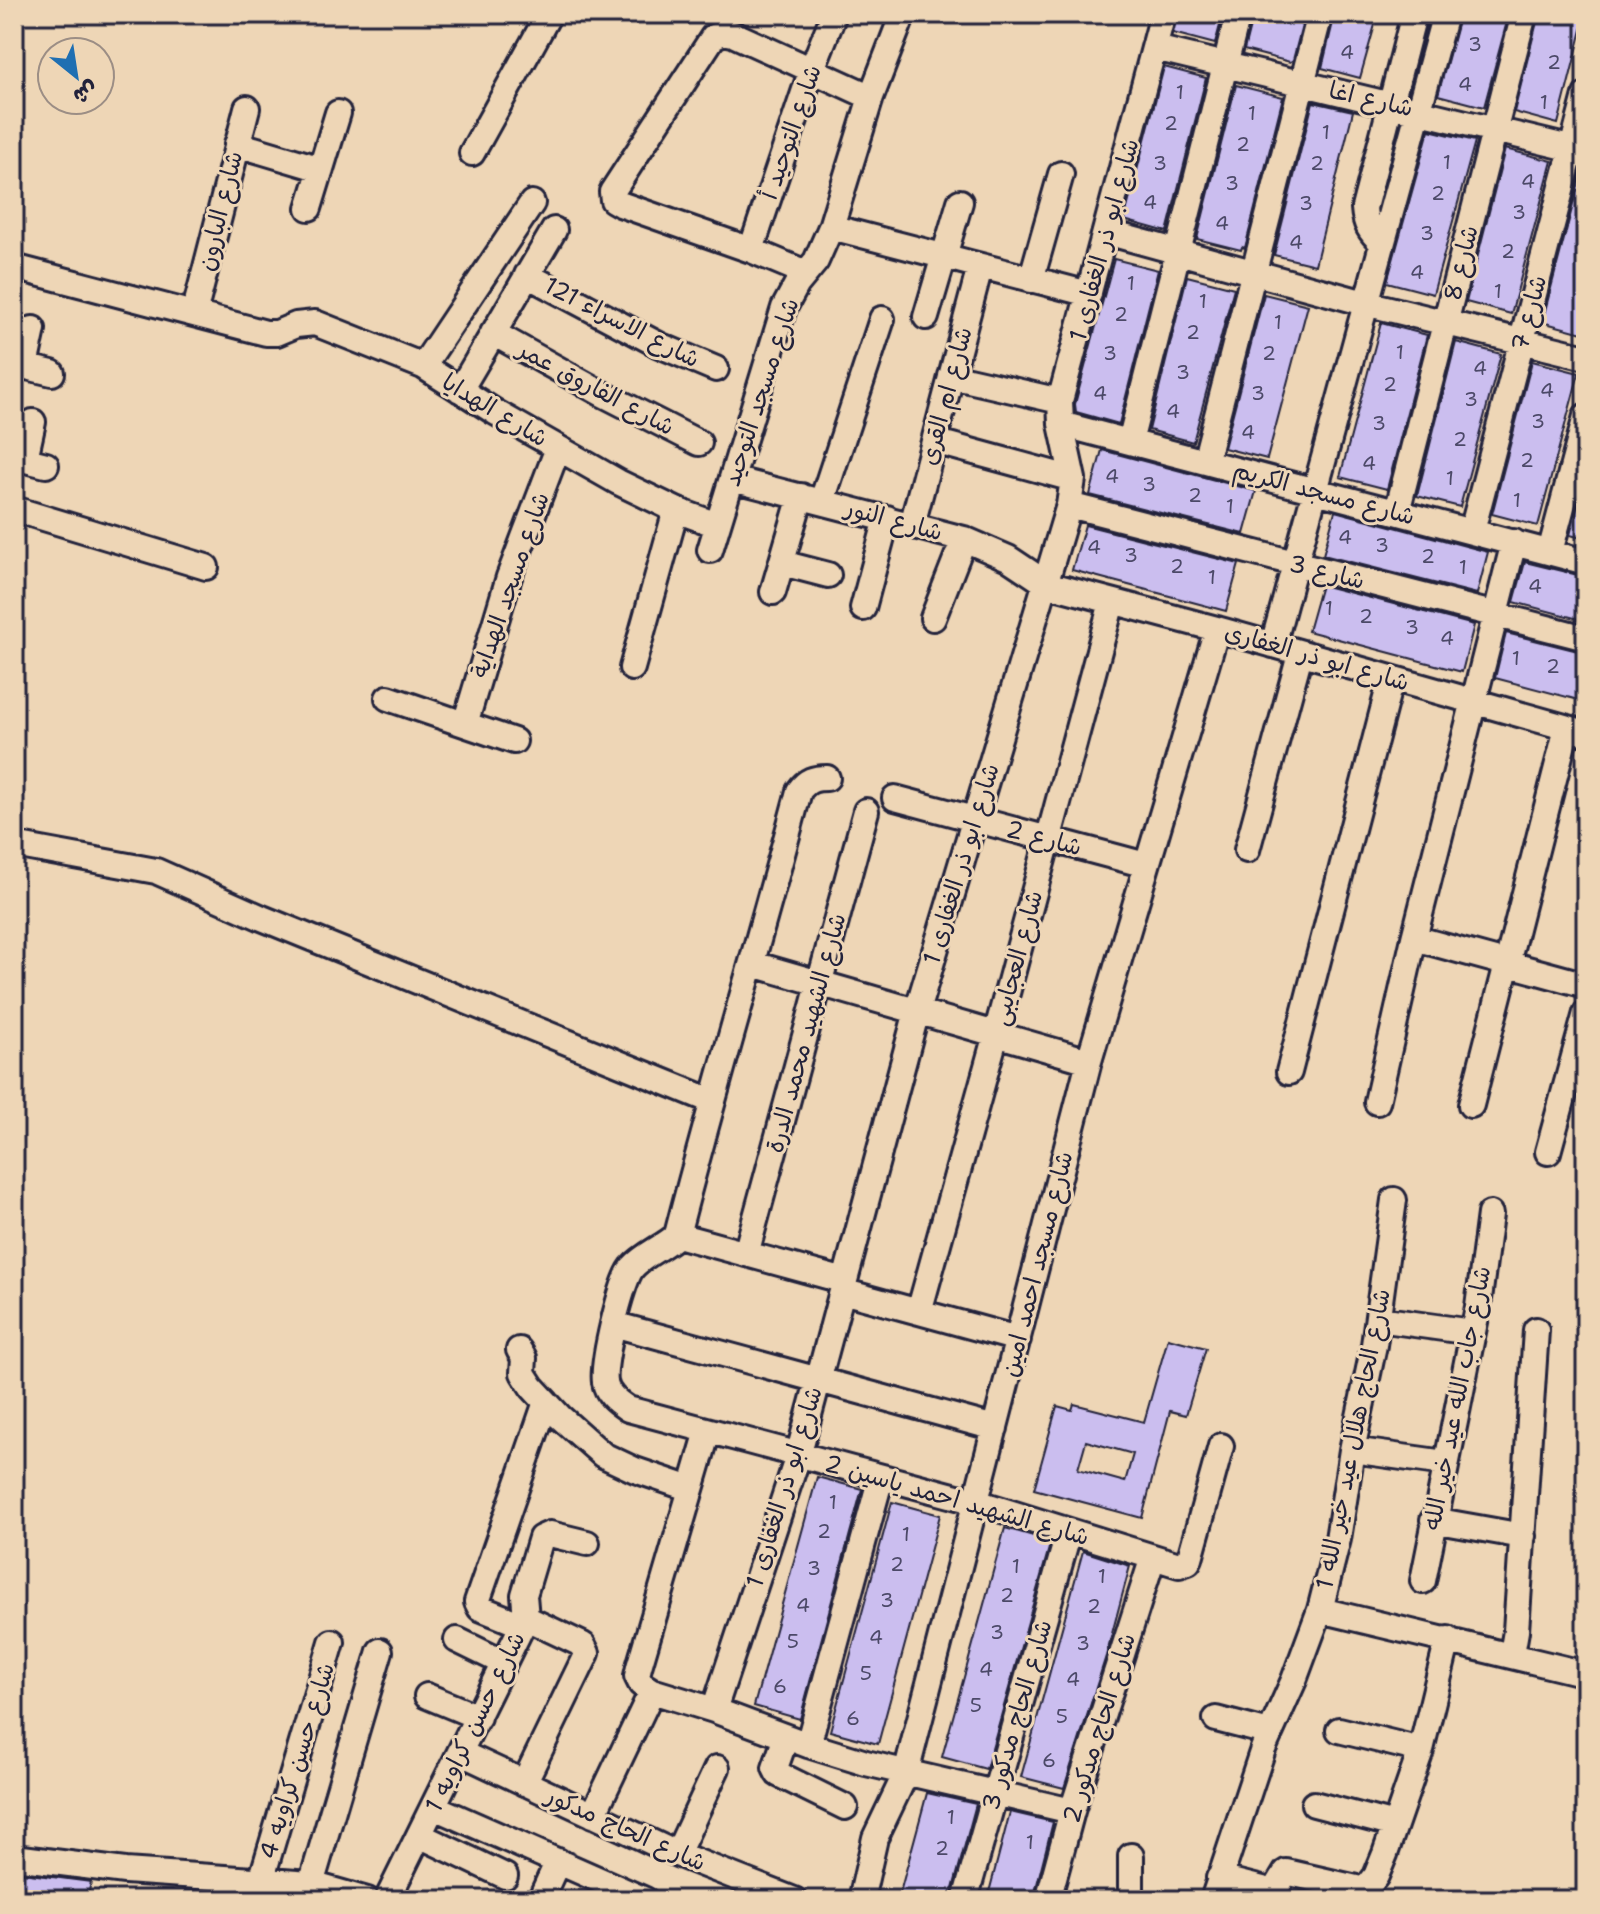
<svg xmlns="http://www.w3.org/2000/svg" width="1600" height="1914" font-family="'Shantell Sans','Playpen Sans Arabic',sans-serif">
	<rect width="100%" height="100%" fill="#eed6b6"/>
	<filter id="ink" filterUnits="userSpaceOnUse"><feTurbulence type="fractalNoise" baseFrequency=".0125" numOctaves="2"/><feDisplacementMap in="SourceGraphic" scale="16" xChannelSelector="R" yChannelSelector="G"/><feConvolveMatrix kernelMatrix="1 2 1 2 8 2 1 2 1" color-interpolation-filters="sRGB"/></filter>
	<g filter="url(#ink)">
		<path fill="#cbbeef" stroke="#22223b" stroke-width="2" fill-rule="evenodd" d="M1178,14H1223L1215,44L1173,33Z
			M1253,14H1305L1293,60L1290,62L1244,50Z
			M1335,14H1378L1360,78L1322,68Z
			M1460,14H1509L1484,107L1438,95Z
			M1539,14H1586L1558,124L1514,112Z
			M1164,67L1206,78L1167,232L1124,220Z
			M1236,85L1283,97L1245,248L1242,247L1241,250L1197,239Z
			M1313,102L1353,111L1315,265L1274,255Z
			M1429,130L1475,141L1433,294L1387,282Z
			M1505,149L1552,161L1511,314L1466,302Z
			M1583,167H1586V334L1542,322Z
			M1114,259L1158,270L1119,424L1076,412L1075,404Z
			M1187,276L1234,288L1193,442L1149,430Z
			M1264,294L1308,305L1267,459L1224,448Z
			M1381,323L1427,335L1387,489L1340,477Z
			M1456,342L1501,354L1460,507L1417,496Z
			M1532,361L1579,373L1538,526L1492,514Z
			M1102,450L1256,491L1244,534L1090,495Z
			M1582,490L1586,491V539L1570,535Z
			M1335,511L1488,552L1477,594L1323,555Z
			M1085,525L1239,564L1226,611L1072,570Z
			M1525,562L1586,577V621L1514,602Z
			M1321,585L1474,625L1462,672L1308,631Z
			M1506,633L1586,653V702L1495,678Z
			M1168,1338L1206,1348L1186,1415L1170,1411L1142,1518L1034,1489L1057,1406L1072,1410L1074,1404L1144,1422ZM1086,1441L1133,1454L1125,1482L1078,1469Z
			M817,1477L862,1489L800,1719L754,1706Z
			M892,1502L940,1515L878,1744L830,1731Z
			M1005,1528L1051,1541L986,1769L942,1757Z
			M1083,1551L1130,1566L1106,1656L1064,1788L1021,1777Z
			M927,1793L976,1804L950,1900H898Z
			M1010,1812L1053,1822L1033,1900H987Z
			M14,1872L91,1882L87,1900H14Z"/>
		<g fill="none" stroke-linecap="round" stroke-linejoin="round">
			<defs>
				<path id="minor" d="M1155,48L1586,152
					M237,144L321,169
					M472,153L549,14
					M309,208L338,113
					M831,227L1089,294
					M1106,232L1365,303L1586,357
					M1382,243C1370,232 1365,224 1364,208L1414,14
					M751,250L812,69L834,14
					M14,267L266,333H277L296,325L315,323L423,366L495,412L618,482L676,510L717,525
					M806,273L751,250L620,204L613,200L612,192L713,37L723,32L733,34L871,97
					M527,275L659,345L716,369
					M1031,280L1061,174
					M194,314L247,108
					M926,317L960,202
					M493,333L601,393L699,443
					M14,364L52,373
					M25,366L33,329
					M423,366L532,203
					M951,376L1060,401
					M460,390L554,230
					M1061,424L1586,562
					M934,441L1073,479
					M1130,442L1238,14
					M14,457L46,465
					M25,459L33,422
					M1205,462L1320,14
					M732,479L964,539L1008,558L1047,584L1217,629L1586,733
					M822,501L882,319
					M1069,505L1586,638
					M14,509L206,567
					M1397,512L1524,14
					M912,525L980,267
					M1472,531L1586,95
					M710,550L784,308L797,284L816,261L831,227L871,97L903,14
					M1550,552L1586,416
					M782,563L828,575
					M773,592L801,496
					M863,608L887,518
					M933,618L964,539
					M1273,645L1445,14
					M632,668L676,510
					M388,698L514,741
					M465,724L509,577L558,448
					M895,798L1146,865
					M14,845L156,871L262,918L712,1101
					M1247,850L1300,654
					M1414,938L1586,985
					M753,964L1089,1061
					M1289,1072L1391,679
					M1377,1102L1414,938L1514,542
					M1471,1105L1567,728
					M1548,1152L1586,1013
					M677,1235C664,1247 644,1254 632,1268C621,1282 602,1363 605,1382C607,1395 618,1402 628,1409L976,1502L1179,1565L1188,1562L1190,1558L1221,1446
					M677,1235C715,1086 760,939 799,791C807,780 814,778 827,778
					M677,1235L845,1281
					M746,1254L866,811
					M842,1291L1018,1339
					M919,1312L996,1034L1112,602
					M1378,1319L1472,1332
					M613,1324L995,1428
					M519,1350L524,1358L523,1373L532,1387L560,1417L603,1455L635,1470L691,1489
					M708,1431L639,1667L637,1676L641,1684L652,1691L714,1710L808,1745L866,1763L1072,1811
					M1352,1450L1445,1463
					M1433,1520L1523,1536
					M1423,1581L1478,1307L1490,1214
					M1320,1610L1586,1674
					M522,1625L480,1608L477,1602L546,1402
					M457,1640L504,1663
					M1512,1654L1516,1631L1536,1330
					M427,1696L478,1717
					M714,1710L798,1456L917,1011L1069,505L1073,479L1061,424L1060,401L1163,14
					M1216,1719L1270,1733
					M1339,1730L1421,1750
					M786,1737L775,1768L778,1774L845,1807
					M808,1745L881,1477
					M461,1753L677,1854L794,1900
					M524,1783L587,1653L583,1645L526,1618
					M1314,1804L1395,1825
					M434,1807L645,1900
					M593,1815L652,1691
					M419,1835L505,1876
					M677,1854L717,1768
					M14,1857L125,1871L311,1884L367,1900
					M1219,1878L1274,1892L1286,1872L1365,1890
					M261,1881L332,1642
					M307,1898L380,1651
					M387,1900L526,1618L524,1595L541,1538L550,1534L587,1543
					M540,1900L558,1861
					M861,1900L875,1838L906,1773L1089,1061L1217,629
					M965,1900L1069,1531
					M1048,1900L1072,1811L1153,1557
					M1131,1900V1856
					M1213,1900L1263,1749L1294,1680L1320,1610L1338,1539L1352,1450L1374,1345L1394,1200
					M1363,1900L1365,1890L1376,1876L1385,1854L1421,1750L1448,1639"/>
			</defs>
			<use href="#minor" stroke="#22223b" stroke-width="30"/>
			<use href="#minor" stroke="#eed6b6" stroke-width="24"/>
		</g>
	</g>
	<g text-anchor="middle" dominant-baseline="central" stroke-width="6" stroke-linejoin="round" paint-order="stroke">
		<g font-size="20" fill="#4c4968">
			<text x="1475" y="44">3</text>
			<text x="1347" y="52">4</text>
			<text x="1554" y="62">2</text>
			<text x="1465" y="84">4</text>
			<text x="1180" y="92">1</text>
			<text x="1544" y="102">1</text>
			<text x="1252" y="113">1</text>
			<text x="1171" y="123">2</text>
			<text x="1326" y="132">1</text>
			<text x="1243" y="144">2</text>
			<text x="1447" y="162">1</text>
			<text x="1160" y="163">3</text>
			<text x="1317" y="163">2</text>
			<text x="1528" y="181">4</text>
			<text x="1232" y="183">3</text>
			<text x="1438" y="193">2</text>
			<text x="1150" y="202">4</text>
			<text x="1306" y="203">3</text>
			<text x="1519" y="212">3</text>
			<text x="1222" y="223">4</text>
			<text x="1427" y="233">3</text>
			<text x="1296" y="242">4</text>
			<text x="1508" y="251">2</text>
			<text x="1417" y="272">4</text>
			<text x="1131" y="283">1</text>
			<text x="1498" y="291">1</text>
			<text x="1203" y="301">1</text>
			<text x="1121" y="314">2</text>
			<text x="1278" y="322">1</text>
			<text x="1193" y="332">2</text>
			<text x="1400" y="352">1</text>
			<text x="1110" y="353">3</text>
			<text x="1269" y="353">2</text>
			<text x="1480" y="368">4</text>
			<text x="1183" y="372">3</text>
			<text x="1390" y="384">2</text>
			<text x="1547" y="390">4</text>
			<text x="1100" y="393">4</text>
			<text x="1258" y="393">3</text>
			<text x="1471" y="399">3</text>
			<text x="1173" y="411">4</text>
			<text x="1538" y="421">3</text>
			<text x="1379" y="423">3</text>
			<text x="1248" y="432">4</text>
			<text x="1460" y="439">2</text>
			<text x="1527" y="460">2</text>
			<text x="1369" y="463">4</text>
			<text x="1112" y="476">4</text>
			<text x="1450" y="478">1</text>
			<text x="1149" y="484">3</text>
			<text x="1195" y="495">2</text>
			<text x="1517" y="500">1</text>
			<text x="1230" y="506">1</text>
			<text x="1345" y="537">4</text>
			<text x="1382" y="545">3</text>
			<text x="1094" y="547">4</text>
			<text x="1131" y="555">3</text>
			<text x="1428" y="556">2</text>
			<text x="1177" y="566">2</text>
			<text x="1463" y="567">1</text>
			<text x="1212" y="577">1</text>
			<text x="1535" y="586">4</text>
			<text x="1329" y="608">1</text>
			<text x="1366" y="616">2</text>
			<text x="1412" y="627">3</text>
			<text x="1447" y="638">4</text>
			<text x="1516" y="658">1</text>
			<text x="1553" y="666">2</text>
			<text x="833" y="1502">1</text>
			<text x="824" y="1531">2</text>
			<text x="906" y="1534">1</text>
			<text x="897" y="1564">2</text>
			<text x="1016" y="1566">1</text>
			<text x="814" y="1568">3</text>
			<text x="1102" y="1576">1</text>
			<text x="1007" y="1595">2</text>
			<text x="887" y="1600">3</text>
			<text x="803" y="1605">4</text>
			<text x="1094" y="1606">2</text>
			<text x="997" y="1632">3</text>
			<text x="876" y="1637">4</text>
			<text x="793" y="1641">5</text>
			<text x="1083" y="1643">3</text>
			<text x="986" y="1669">4</text>
			<text x="866" y="1673">5</text>
			<text x="1073" y="1679">4</text>
			<text x="780" y="1686">6</text>
			<text x="976" y="1705">5</text>
			<text x="1062" y="1716">5</text>
			<text x="853" y="1718">6</text>
			<text x="1049" y="1760">6</text>
			<text x="951" y="1817">1</text>
			<text x="1030" y="1842">1</text>
			<text x="942" y="1848">2</text>
		</g>
		<g font-size="24" fill="#22223b" stroke="#eed6b6">
			<text transform="translate(1371 99) rotate(13)">شارع اغا</text>
			<text transform="translate(791 132) rotate(-71)">شارع التوحيد أ</text>
			<text transform="translate(220 211) rotate(-76)">شارع البارون</text>
			<text transform="translate(1104 240) rotate(-75)">شارع ابو ذر الغفارى 1</text>
			<text transform="translate(1461 263) rotate(-76)">شارع 8</text>
			<text transform="translate(1529 313) rotate(-75)">شارع 7</text>
			<text transform="translate(622 322) rotate(27)">شارع الاسراء 121</text>
			<text transform="translate(596 388) rotate(28)">شارع الفاروق عمر</text>
			<text transform="translate(761 392) rotate(-72)">شارع مسجد التوحيد</text>
			<text transform="translate(946 396) rotate(-75)">شارع ام القرى</text>
			<text transform="translate(495 410) rotate(31)">شارع الهدايا</text>
			<text transform="translate(1324 493) rotate(15)">شارع مسجد الكريم</text>
			<text transform="translate(894 520) rotate(15)">شارع النور</text>
			<text transform="translate(1327 572) rotate(14)">شارع 3</text>
			<text transform="translate(510 585) rotate(-71)">شارع مسجد الهداية</text>
			<text transform="translate(1317 657) rotate(16)">شارع ابو ذر الغفارى</text>
			<text transform="translate(1044 838) rotate(15)">شارع 2</text>
			<text transform="translate(961 864) rotate(-73)">شارع ابو ذر الغفارى 1</text>
			<text transform="translate(1017 958) rotate(-75)">شارع العجايبى</text>
			<text transform="translate(806 1033) rotate(-75)">شارع الشهيد محمد الدرة</text>
			<text transform="translate(1037 1264) rotate(-76)">شارع مسجد احمد امين</text>
			<text transform="translate(1457 1398) rotate(-79)">شارع جاب الله عيد خير الله</text>
			<text transform="translate(1353 1439) rotate(-79)">شارع الحاج هلال عيد خير الله 1</text>
			<text transform="translate(784 1487) rotate(-73)">شارع ابو ذر الغفارى 1</text>
			<text transform="translate(957 1500) rotate(16)">شارع الشهيد احمد ياسين 2</text>
			<text transform="translate(1017 1715) rotate(-74)">شارع الحاج مدكور 3</text>
			<text transform="translate(475 1722) rotate(-64)">شارع حسن كراويه 1</text>
			<text transform="translate(1099 1728) rotate(-73)">شارع الحاج مدكور 2</text>
			<text transform="translate(297 1761) rotate(-73)">شارع حسن كراويه 4</text>
			<text transform="translate(626 1829) rotate(24)">شارع الحاج مدكور</text>
		</g>
	</g>
	<rect width="1600" height="1914" fill="none" stroke="#eed6b6" stroke-width="48"/>
	<rect x="24" y="24" width="1552" height="1866" fill="none" stroke="#22223b" stroke-width="3" filter="url(#ink)"/>
	<g transform="translate(76 76) rotate(150)"><circle r="38" fill="#eed6b6" stroke="#9c8e85" stroke-width="2"/>
	<path d="M0-6L14 30L0 20L-14 30Z" fill="#1f6fb2"/>
	<text y="-12" font-size="22" font-weight="bold" text-anchor="middle" fill="#22223b">ش</text>
	</g>
</svg>
